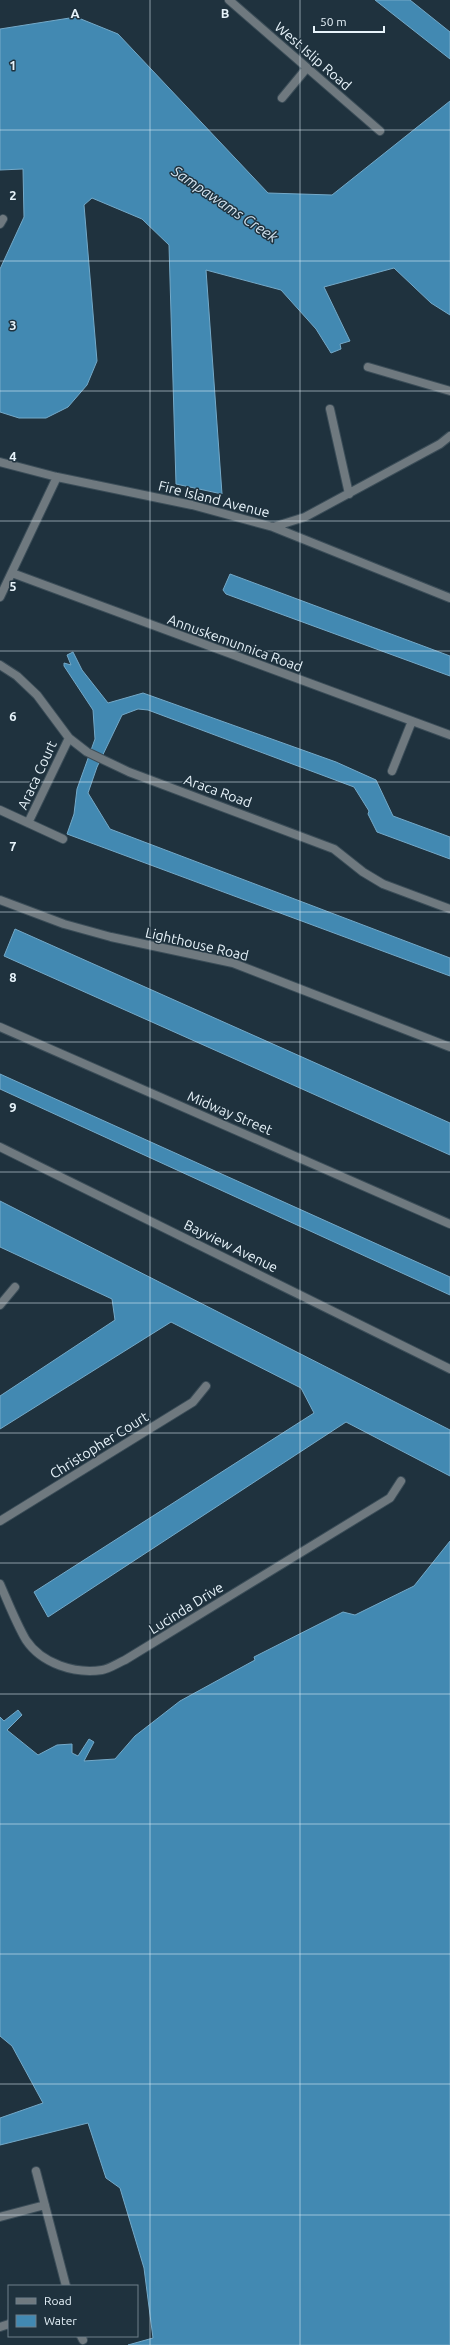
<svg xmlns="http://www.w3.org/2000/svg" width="450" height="2345" font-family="Ubuntu,sans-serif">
	<rect width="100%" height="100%" fill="#1f323e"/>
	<path fill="#4289b2" stroke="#74a9c8" d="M375,0H410L450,32V59Z
		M76,17L118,34L268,193L332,195L450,101V315L431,303L394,268L324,287L350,341L340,344L341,349L331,353L316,329L281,290L206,270L222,494L176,484L169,245L142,219L92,198L84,205L97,361L87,385L68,407L46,418H19L0,412V269L24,217L23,169L0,170V29Z
		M230,574L450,656V676L226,594L223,590Z
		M73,652L82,670L108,703L143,693L336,762L376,780L393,816L450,837V859L377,832L368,814L369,811L354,787L148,710L138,709L122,715L97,767L88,793L110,829L450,958V976L67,834L74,814L77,789L95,739L93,710L64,666V663L71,665L67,655Z
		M15,929L450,1123V1155L4,956Z
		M0,1074L450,1277V1295L0,1089Z
		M0,1201L450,1430V1476L346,1422L48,1617L34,1592L314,1413L301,1388L171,1322L0,1429V1396L115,1320L112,1299L0,1247Z
		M450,1541V2345H128L153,2338L144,2268L120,2188L106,2178L88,2123L0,2145V2118L43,2103L12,2046L0,2036V1717L4,1721L18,1710L22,1715L7,1730L38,1755L57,1745L72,1744V1753L78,1756L89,1739L94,1742L84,1761L115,1759L135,1736L180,1701L255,1660L254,1657L343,1612L355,1615L414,1586Z"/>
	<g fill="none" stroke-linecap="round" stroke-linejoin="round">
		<defs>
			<path id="minor" d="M229,0L380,131
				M282,98L306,69
				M0,224L3,219
				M368,367L450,391
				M330,409L349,494
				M0,462L57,477L192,505L273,527L305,517L440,444L450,436
				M273,527L450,598
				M12,573L450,735
				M0,597L57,477
				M0,665L17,676L37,695L69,738L87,752L129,772L334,849L363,872L383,884L450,909
				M392,771L412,721
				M0,810L63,839
				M28,823L69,738
				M0,900L64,924L111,937L233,963L450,1047
				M0,1027L450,1224
				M0,1147L450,1369
				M0,1305L15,1287
				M0,1521L193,1402L206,1386
				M0,1584C8,1602 16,1623 26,1640C42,1664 75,1674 102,1670C109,1669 118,1663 125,1660L390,1498L401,1481
				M36,2171L66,2286
				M0,2217L45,2205
				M0,2327L9,2324
				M81,2336L83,2340"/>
		</defs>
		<use href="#minor" stroke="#3b4d58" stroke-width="10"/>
		<use href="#minor" stroke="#6f797f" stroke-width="8"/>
	</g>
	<path fill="none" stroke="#e7f3fa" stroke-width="1" stroke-opacity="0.55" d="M150,0V2345M300,0V2345M0,130H450M0,261H450M0,391H450M0,521H450M0,651H450M0,782H450M0,912H450M0,1042H450M0,1172H450M0,1303H450M0,1433H450M0,1563H450M0,1694H450M0,1824H450M0,1954H450M0,2084H450M0,2215H450"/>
	<g text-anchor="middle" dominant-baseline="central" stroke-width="3" stroke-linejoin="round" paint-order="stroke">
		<g font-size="14" fill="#e7f3fa" stroke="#1f323e">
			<text transform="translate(313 56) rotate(41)">West Islip Road</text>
			<text transform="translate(214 499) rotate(14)">Fire Island Avenue</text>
			<text transform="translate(235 643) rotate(20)">Annuskemunnica Road</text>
			<text transform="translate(37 775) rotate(-65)">Araca Court</text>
			<text transform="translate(218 791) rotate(20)">Araca Road</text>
			<text transform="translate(197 944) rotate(13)">Lighthouse Road</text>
			<text transform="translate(230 1113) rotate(23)">Midway Street</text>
			<text transform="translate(231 1246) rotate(26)">Bayview Avenue</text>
			<text transform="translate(99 1445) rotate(-32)">Christopher Court</text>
			<text transform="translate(186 1608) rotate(-32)">Lucinda Drive</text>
		</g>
		<g font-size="15" font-style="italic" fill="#d4e5f1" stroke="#1f323e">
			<text transform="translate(225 204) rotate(34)">Sampawams Creek</text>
		</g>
	</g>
	<g font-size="13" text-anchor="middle" font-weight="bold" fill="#e7f3fa" stroke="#1f323e" stroke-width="3" stroke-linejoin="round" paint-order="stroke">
		<text x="75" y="18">A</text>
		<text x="225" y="18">B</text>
		<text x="13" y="70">1</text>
		<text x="13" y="200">2</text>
		<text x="13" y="330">3</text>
		<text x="13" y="461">4</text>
		<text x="13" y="591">5</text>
		<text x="13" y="721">6</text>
		<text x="13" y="851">7</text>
		<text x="13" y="982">8</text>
		<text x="13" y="1112">9</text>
	</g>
	<rect x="8" y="2285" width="130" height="52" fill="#1f323e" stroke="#6f7f89"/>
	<rect x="16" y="2298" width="20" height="6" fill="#6f797f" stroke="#6f7f89"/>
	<text x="44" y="2305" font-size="12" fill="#e7f3fa">Road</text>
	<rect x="16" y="2315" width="20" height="12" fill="#4289b2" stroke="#6f7f89"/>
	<text x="44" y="2325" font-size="12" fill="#e7f3fa">Water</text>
	<path d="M314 26v6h70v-6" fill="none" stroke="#e7f3fa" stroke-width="2"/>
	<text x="320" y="26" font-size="12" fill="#e7f3fa" stroke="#1f323e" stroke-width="3" paint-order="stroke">50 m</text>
</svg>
